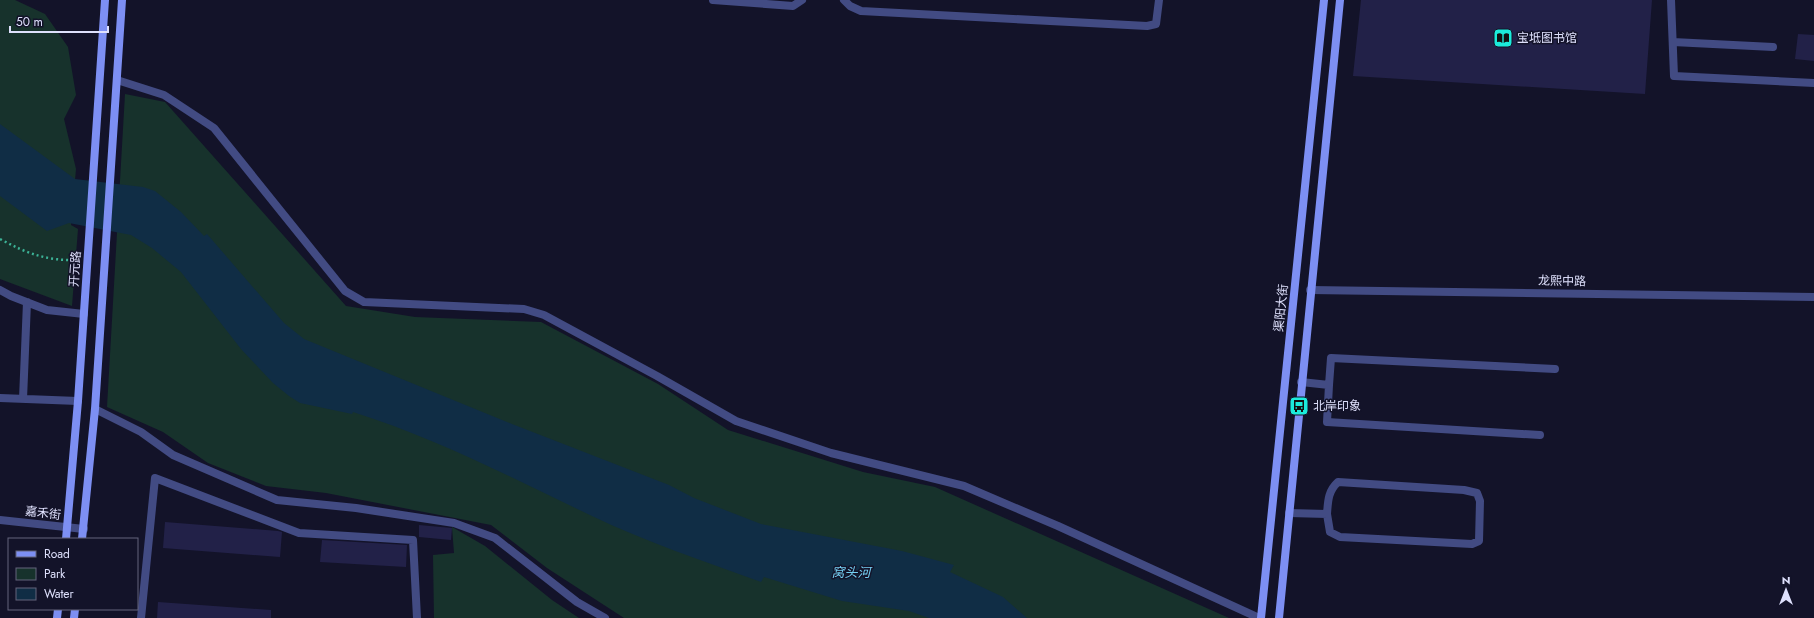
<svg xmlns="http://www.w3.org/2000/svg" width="1814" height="618" font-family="Jost,'Noto Sans SC',sans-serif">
	<rect width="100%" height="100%" fill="#131329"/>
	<path fill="#17322c" d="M0,0H15L45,14L68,47L76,95L64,119L76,169L71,225L78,229L72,306L0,279Z
		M125,94L165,102L346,306L415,317L541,322L658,384L728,430L863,472L935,487L1229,618H624L547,568L491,525L326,493L266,486L208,463L163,432L107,407Z
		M452,527L485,546L552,600L579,618H434L433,555L454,553Z"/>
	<path fill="#102d45" d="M0,124L75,179L143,187L155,191L181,212L204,236L207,234L284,323L304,339L512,424L669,485L694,498L761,524L902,551L954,565L950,572L1003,597L1027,618H929L909,611L842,601L764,577L761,582C704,561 646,542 592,516C514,479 436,438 353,412L352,414L300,403L289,396L273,383L241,349L181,272L152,248L131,235L69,223L47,231L0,196Z"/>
	<path fill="#222148" d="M1361,0H1652L1645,94L1353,76Z
		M1798,34L1814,35V61L1795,59Z
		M165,522L278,531L282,532L280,557L163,548Z
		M419,525L452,528L451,540L419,537Z
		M322,540L407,545L406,567L320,562Z
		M158,602L271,610V618H157Z"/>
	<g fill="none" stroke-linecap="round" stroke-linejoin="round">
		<path stroke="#3cb296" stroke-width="2.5" stroke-dasharray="2 3" stroke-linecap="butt" d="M0,239C28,254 47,261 79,260"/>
		<path stroke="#424b83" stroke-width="8" d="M1301,382L1329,385L1331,358L1555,369
			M1329,385L1327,422L1540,435
			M1289,513L1327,514L1330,532L1340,537L1472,544L1479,541L1480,501L1477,493L1464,490L1338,482C1328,491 1328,501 1327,514"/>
		<path stroke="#424b83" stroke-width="8" d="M713,0L793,6L802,0
			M844,0L850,6L861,11L1147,26L1156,24L1159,0
			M1671,0L1674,76L1814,83
			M1673,42L1773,47
			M117,80L164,95L214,128L345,291L364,302L524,309L544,315L657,376L736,421L831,453L964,486L1058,526L1259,618
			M0,290L11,296L47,310L84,314
			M0,398L78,401
			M23,399L27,302
			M95,409L141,432L173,455L277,500L356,508L454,523L495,538L577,602L605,618
			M141,618L155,478L299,533L413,540L417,618"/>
		<path stroke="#424b83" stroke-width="8" d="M1310,290L1814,297
			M0,520L84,529"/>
		<path stroke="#7d8ff3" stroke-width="8" d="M66,539L78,401L105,0
			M82,539L95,409L122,0
			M57,618L58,609
			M74,618L75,609
			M1261,618L1324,0
			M1279,618L1340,0"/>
	</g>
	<defs>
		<symbol id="library-square" viewBox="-11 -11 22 22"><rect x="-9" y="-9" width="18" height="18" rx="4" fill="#1bebdb" stroke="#131329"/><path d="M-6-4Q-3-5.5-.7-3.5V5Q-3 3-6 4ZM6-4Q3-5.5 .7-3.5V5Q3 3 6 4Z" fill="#111"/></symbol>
		<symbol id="bus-square" viewBox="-11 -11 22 22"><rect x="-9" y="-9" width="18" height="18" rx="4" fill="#1bebdb" stroke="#131329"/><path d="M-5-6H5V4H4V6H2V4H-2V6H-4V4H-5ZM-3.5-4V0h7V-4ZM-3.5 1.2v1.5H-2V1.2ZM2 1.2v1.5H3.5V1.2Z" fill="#111"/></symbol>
	</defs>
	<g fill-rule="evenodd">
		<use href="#library-square" x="1492" y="27" width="22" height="22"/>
		<use href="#bus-square" x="1288" y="395" width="22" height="22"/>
	</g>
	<g text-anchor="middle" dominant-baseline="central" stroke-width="3" stroke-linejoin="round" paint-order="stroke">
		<g font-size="12" fill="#dee0fc" stroke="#131329" text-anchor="start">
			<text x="1517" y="38">宝坻图书馆</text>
			<text x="1313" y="406">北岸印象</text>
		</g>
		<g font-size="12" fill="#dee0fc" stroke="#131329">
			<text transform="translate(75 269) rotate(-86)">开元路</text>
			<text transform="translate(1562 281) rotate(1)">龙熙中路</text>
			<text transform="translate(1281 308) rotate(-84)">渠阳大街</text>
			<text transform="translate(43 513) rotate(7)">嘉禾街</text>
		</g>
		<g font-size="13" font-style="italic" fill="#75cff3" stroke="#131329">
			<text x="851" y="572">窝头河</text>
		</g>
	</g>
	<rect x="8" y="538" width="130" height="72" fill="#131329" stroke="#64657d"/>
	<rect x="16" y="551" width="20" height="6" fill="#7d8ff3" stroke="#64657d"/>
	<text x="44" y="558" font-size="12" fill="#dee0fc">Road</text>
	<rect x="16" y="568" width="20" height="12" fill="#17322c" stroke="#64657d"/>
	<text x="44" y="578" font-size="12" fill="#dee0fc">Park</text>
	<rect x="16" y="588" width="20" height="12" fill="#102d45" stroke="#64657d"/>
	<text x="44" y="598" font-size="12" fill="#dee0fc">Water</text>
	<g transform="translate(1786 590)" stroke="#131329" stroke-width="3" paint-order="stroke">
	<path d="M0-3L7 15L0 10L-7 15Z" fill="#dee0fc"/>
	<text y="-6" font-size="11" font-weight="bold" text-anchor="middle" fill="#dee0fc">N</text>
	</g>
	<path d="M10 26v6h98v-6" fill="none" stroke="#dee0fc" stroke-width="2"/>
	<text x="16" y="26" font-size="12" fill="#dee0fc" stroke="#131329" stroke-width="3" paint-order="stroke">50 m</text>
</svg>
